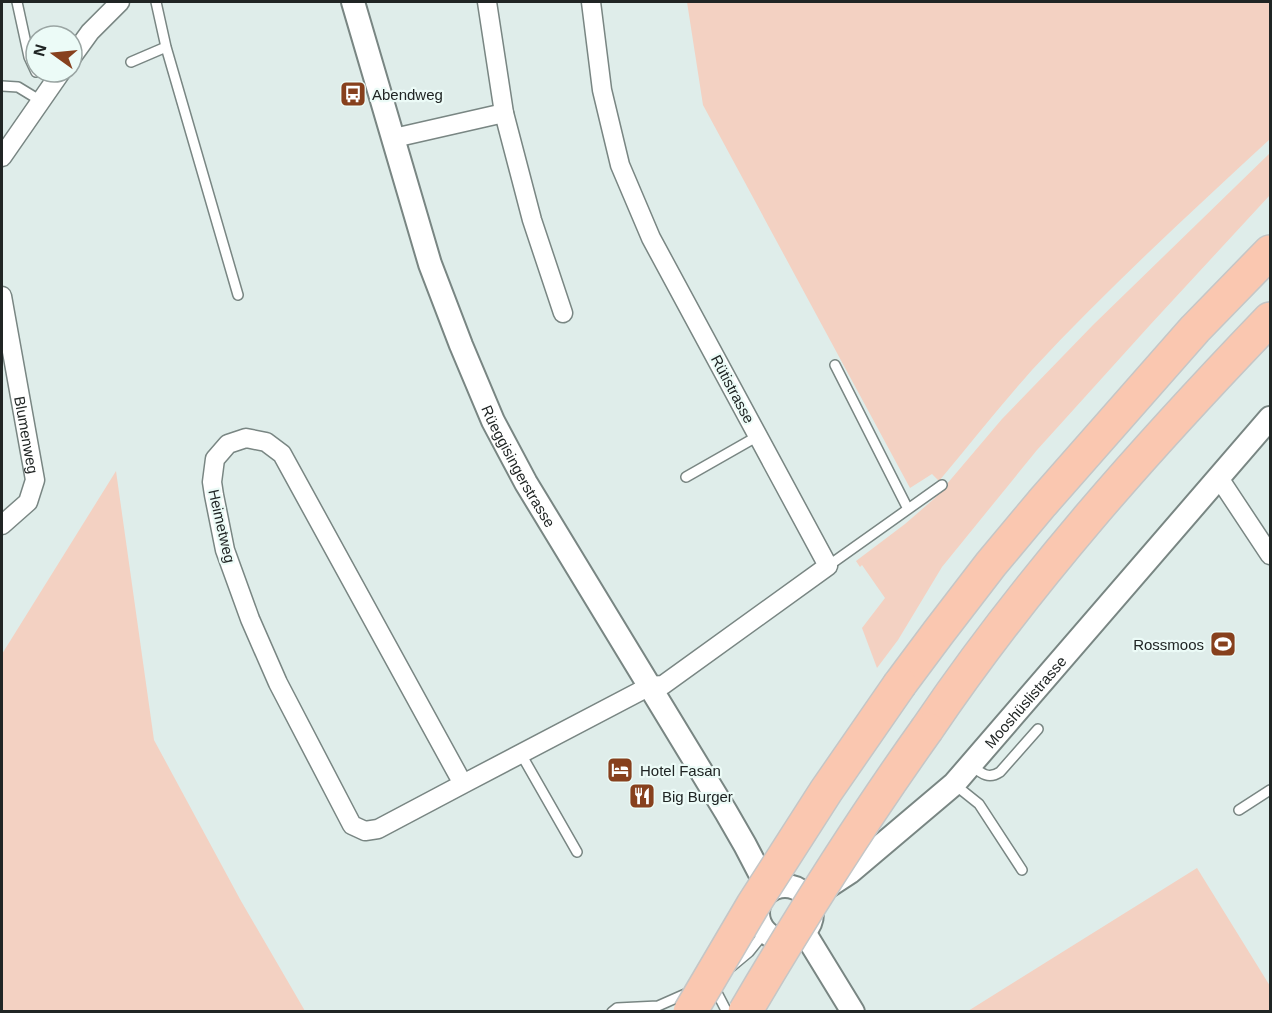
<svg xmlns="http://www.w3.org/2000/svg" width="1272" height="1013" font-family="Arial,sans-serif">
	<rect width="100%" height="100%" fill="#dfedea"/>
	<path fill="#f3d1c2" d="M687,2H1270V139C1189,214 1107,289 1032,370C1000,406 970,444 939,481L932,474L910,488L703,105Z
		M1270,153V195L1150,325L1037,450L942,567L898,640L877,668L862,628L885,598L862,565L860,567L856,561L905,524L935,498L1002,419L1093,325Z
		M116,471L154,740L241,901L305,1011H2V654Z
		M1197,868L1270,986V1011H968Z"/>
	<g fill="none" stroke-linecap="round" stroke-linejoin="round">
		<defs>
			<path id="service" d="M17,2L29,57L36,72
				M156,2L166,47L238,295
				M131,62L166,47
				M2,86L18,87L41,101
				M835,365L908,509
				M686,477L758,436
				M828,566L942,485
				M521,754L577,852
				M971,765C981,773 988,780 1000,772L1038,729
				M954,784L979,804L1022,870
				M1239,810L1270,790
				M731,967L749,952L765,932
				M713,985L727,1012
				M612,1012L617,1008L658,1006L692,991"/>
			<g id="minor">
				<path d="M487,2L504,113L532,220L563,313"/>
				<path d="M72,57L90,32L120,2"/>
				<path d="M394,138L504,113"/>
				<path d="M2,157L61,72"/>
				<path id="s1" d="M2,296L35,480L28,502L2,525"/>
				<path d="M1219,478L1270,555"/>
				<path d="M463,784L378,829L365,831L352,825L278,683L250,619L225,550L214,495L212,482L215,459L228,444L246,438L266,442L282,454L463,784L650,686L663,685L828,566L651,238L620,165L602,90L591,2"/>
			</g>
			<g id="tertiary">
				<path id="s2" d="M353,2L430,264L461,345L493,421L526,483L726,812L745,845L769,891"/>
				<circle cx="785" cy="913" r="27"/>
				<path id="s3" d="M824,889L850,872L954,784L1270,418"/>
				<path d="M804,932L853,1012"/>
			</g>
			<path id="motorway" d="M900,684L938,633L991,564L1042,503L1195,329L1270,252
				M927,729C1027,581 1147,447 1270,319"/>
		</defs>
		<use href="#service" stroke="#798683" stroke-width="12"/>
		<use href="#minor" stroke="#798683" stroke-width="21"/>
		<use href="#tertiary" stroke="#798683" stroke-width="26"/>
		<use href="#motorway" stroke="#c5c6c6" stroke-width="36"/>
		<use href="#service" stroke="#fff" stroke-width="9"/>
		<use href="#minor" stroke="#fff" stroke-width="18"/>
		<use href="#tertiary" stroke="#fff" stroke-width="22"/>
		<use href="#motorway" stroke="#fac7b0" stroke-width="33"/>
		<defs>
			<path id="motorway-bridge" d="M690,1012L753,905L826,791L900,684
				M745,1012C802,915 862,820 927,729"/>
		</defs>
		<use href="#motorway-bridge" stroke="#c5c6c6" stroke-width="36" stroke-linecap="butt"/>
		<use href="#motorway-bridge" stroke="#fac7b0" stroke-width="33"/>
	</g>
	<defs>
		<symbol id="bus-square" viewBox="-11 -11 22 22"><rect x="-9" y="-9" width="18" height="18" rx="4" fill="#87401d" stroke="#ecfbf7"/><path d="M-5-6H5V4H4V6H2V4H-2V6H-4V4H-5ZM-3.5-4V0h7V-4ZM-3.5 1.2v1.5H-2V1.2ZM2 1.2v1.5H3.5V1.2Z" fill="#fff"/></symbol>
		<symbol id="stadium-square" viewBox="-11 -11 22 22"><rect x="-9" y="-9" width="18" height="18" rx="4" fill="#87401d" stroke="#ecfbf7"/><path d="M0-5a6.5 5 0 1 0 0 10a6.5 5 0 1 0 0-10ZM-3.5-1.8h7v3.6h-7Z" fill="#fff"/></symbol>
		<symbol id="hotel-square" viewBox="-11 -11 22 22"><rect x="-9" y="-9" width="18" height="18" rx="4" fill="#87401d" stroke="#ecfbf7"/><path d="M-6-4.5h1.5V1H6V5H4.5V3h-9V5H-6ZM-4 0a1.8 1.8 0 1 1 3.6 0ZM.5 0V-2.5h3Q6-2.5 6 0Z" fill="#fff"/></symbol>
		<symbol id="restaurant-square" viewBox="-11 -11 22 22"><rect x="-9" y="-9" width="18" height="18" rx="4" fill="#87401d" stroke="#ecfbf7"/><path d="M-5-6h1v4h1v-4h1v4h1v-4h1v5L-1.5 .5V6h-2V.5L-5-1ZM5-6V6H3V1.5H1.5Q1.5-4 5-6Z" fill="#fff"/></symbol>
	</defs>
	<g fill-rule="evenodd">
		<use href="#bus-square" x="338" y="79" width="30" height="30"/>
		<use href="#stadium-square" x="1208" y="629" width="30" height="30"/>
		<use href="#hotel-square" x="605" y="755" width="30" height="30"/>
		<use href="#restaurant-square" x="627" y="781" width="30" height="30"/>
	</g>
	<g text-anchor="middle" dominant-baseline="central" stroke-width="4.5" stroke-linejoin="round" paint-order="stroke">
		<g font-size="15" fill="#202524" stroke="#ecfbf7" text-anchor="start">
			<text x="372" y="94">Abendweg</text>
			<text x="1204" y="644" text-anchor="end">Rossmoos</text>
			<text x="640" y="770">Hotel Fasan</text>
			<text x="662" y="796">Big Burger</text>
		</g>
		<g font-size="15" fill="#202524" stroke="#ecfbf7">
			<text transform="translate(733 389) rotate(62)">Rütistrasse</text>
			<text stroke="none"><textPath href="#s1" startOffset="141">Blumenweg</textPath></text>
			<text stroke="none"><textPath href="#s2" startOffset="494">Rüeggisingerstrasse</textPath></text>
			<text transform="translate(222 526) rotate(77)">Heimetweg</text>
			<text stroke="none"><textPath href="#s3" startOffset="276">Mooshüslistrasse</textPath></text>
		</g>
	</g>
	<rect width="1272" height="1013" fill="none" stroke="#202524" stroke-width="6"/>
	<g transform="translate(54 54) rotate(285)"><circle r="28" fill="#ecfbf7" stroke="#9aa5a3" stroke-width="1.5"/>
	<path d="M0-4.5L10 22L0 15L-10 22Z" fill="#87401d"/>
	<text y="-9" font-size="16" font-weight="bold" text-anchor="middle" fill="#202524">N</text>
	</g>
</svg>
